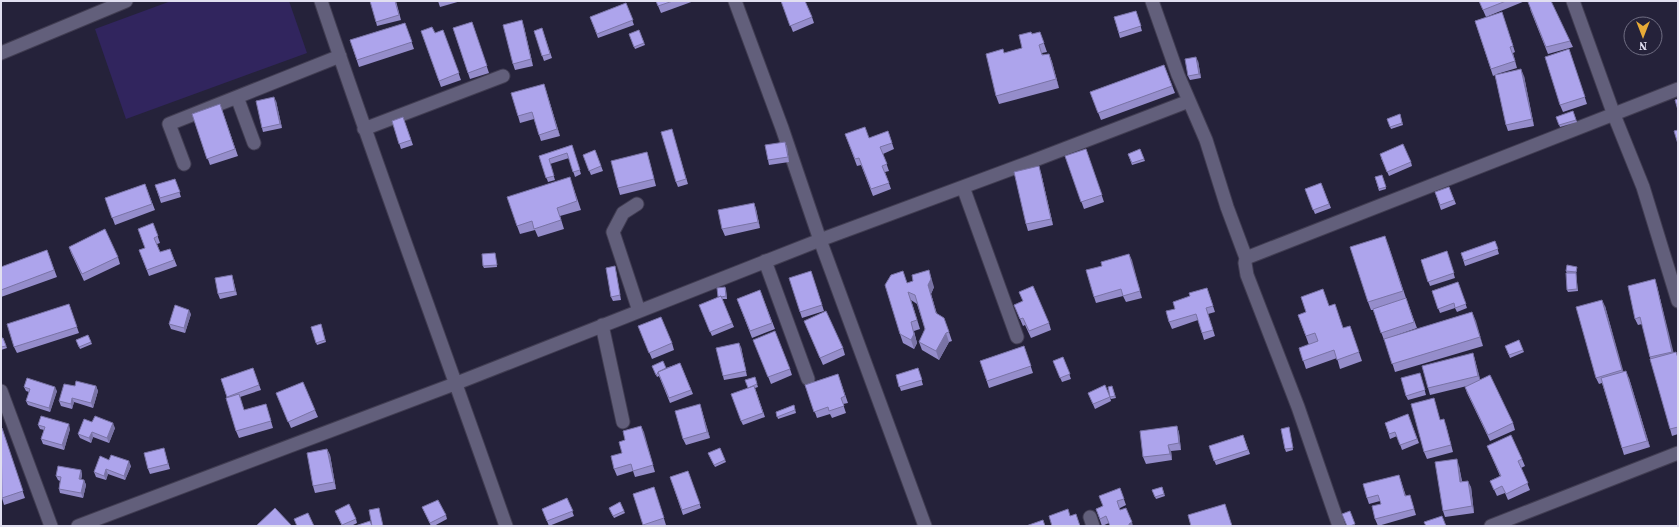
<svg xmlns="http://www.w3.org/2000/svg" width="1679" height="527" font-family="'Source Serif 4',serif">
	<rect width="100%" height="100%" fill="#25223a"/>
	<path fill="#31255e" d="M171,1H289L307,53L126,119L95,29Z"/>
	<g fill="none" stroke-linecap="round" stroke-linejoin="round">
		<defs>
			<path id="minor" d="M321,1C380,177 445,351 506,526
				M735,1L782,128L820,240L925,526
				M1152,1L1178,75L1206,140L1227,207L1246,258L1245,263L1247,275L1298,407L1339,526
				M1573,1L1614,115L1643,187L1678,301
				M1,53L126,1
				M237,97L254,143
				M364,129L503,76
				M184,164L169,124L340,56
				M963,187L1017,337
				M637,204L623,213L613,232L639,311
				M1246,258L1678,89
				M765,261L808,379
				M602,325L623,422
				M1,391L51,526
				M1090,517L1093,526
				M78,526L457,383L820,240L1030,162L1189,101
				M1491,526L1678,453"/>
		</defs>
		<use href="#minor" stroke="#413d52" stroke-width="15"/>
		<use href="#minor" stroke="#625f7b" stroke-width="13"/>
	</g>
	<path fill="#958dcb" d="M396,1L401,20L377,26L376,22Z
		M438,1H461L440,7Z
		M656,1H694L661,13Z
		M781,1L812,17L814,23L793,32Z
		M1479,1H1525L1486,17Z
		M626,3L634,25L598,38L590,17Z
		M1530,9L1570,41L1573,47L1548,54Z
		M1136,11L1142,31L1120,38L1114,17Z
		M1502,12L1515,52L1513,53L1517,68L1497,74L1524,76L1534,126L1508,131L1506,125L1495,75L1493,76L1475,21Z
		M472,22L489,73L470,79L453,28Z
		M405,23L414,49L359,67L350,40Z
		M524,27L533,66L515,70L513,64Z
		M542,28L552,58L544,61L534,31Z
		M443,30L461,80L441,87L421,31L435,33Z
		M639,30L645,45L635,49L629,34Z
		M1040,32L1047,52L1042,53L1043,55L1049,54L1052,62L1059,88L999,104L996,96L1022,48L1032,34Z
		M1569,49L1587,104L1563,112L1560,105Z
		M1198,61L1201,78L1190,80L1188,76Z
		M1164,65L1175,93L1101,120L1090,92Z
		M544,84L560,136L541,141L534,119L520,123L518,116Z
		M276,101L282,128L263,132L262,128Z
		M220,104L238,156L210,165L192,114Z
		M1573,111L1577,122L1560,127L1556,117Z
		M1400,114L1403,125L1391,129L1387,119Z
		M403,117L413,145L401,149L392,121Z
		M888,131L894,149L883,154L889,171L885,172L891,189L873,196L861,165L857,166L845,134L869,138Z
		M673,134L688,184L678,187L676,182Z
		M785,142L787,147L789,162L769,165L768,160Z
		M572,145L581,174L575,177L569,158L550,164L555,180L548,182L539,156Z
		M1086,149L1104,202L1084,209L1065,156Z
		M1140,149L1145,161L1132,165L1128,154Z
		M595,150L603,171L591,175L583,155Z
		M647,152L649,159L656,186L620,195L618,188Z
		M1381,158L1411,162L1412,166L1389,176Z
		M1041,173L1053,225L1028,231L1026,224Z
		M1382,175L1386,189L1379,191L1375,177Z
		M175,179L181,197L161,203L155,185Z
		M1321,183L1331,208L1315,214L1305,189Z
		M145,184L155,210L115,225L105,198Z
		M573,186L581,210L560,216L564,229L538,237L535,230L520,234L517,226Z
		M1449,187L1456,204L1441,210L1435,192Z
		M754,203L756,209L760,228L725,236L722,229Z
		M153,223L160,243L157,244L160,252L170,249L177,266L149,276L139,250L145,248Z
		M1495,241L1499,254L1465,266L1461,253Z
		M1388,244L1406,298L1417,328L1388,338L1472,312L1483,346L1395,372L1385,339L1384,340L1373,310H1371L1368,302Z
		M69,247L118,257L120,264L84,281L71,253Z
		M47,250L57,277L1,297V267Z
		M1447,251L1455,278L1430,286L1421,260Z
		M495,253L497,267L484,268L483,266Z
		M1129,254L1142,298L1126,302L1123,296L1096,303L1094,297L1102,266Z
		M1577,269L1576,274L1578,291L1568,292L1567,290V273L1566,271Z
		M616,271L621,300L613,301L611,297Z
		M811,271L824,311L802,318L800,312Z
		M233,279L237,295L220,299L218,294Z
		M1458,282L1467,308L1457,312L1455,308L1440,313L1432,291Z
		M907,283L934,287L931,294L937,314L947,326L952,341L949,342L939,360L922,350L919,342L925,329L917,304L911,300L920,329L914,331L917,343L914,349L903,343L900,334Z
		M1657,286L1673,353L1676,352L1678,357V434L1672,436L1650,357L1642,324L1638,325L1635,319Z
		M725,287L726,289L727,299H722L734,327L712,336L701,310L718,297Z
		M1207,288L1215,312L1208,314L1215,336L1204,340L1198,320L1172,329L1169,322L1175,309L1190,296Z
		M760,290L775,329L752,338L737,299Z
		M1019,292L1049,323L1051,330L1031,338L1025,325L1023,326L1014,305L1023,301Z
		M69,304L79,333L17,353L14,347Z
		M1329,306L1343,328L1350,326L1362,361L1340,369L1337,358L1306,369L1299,348L1309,345L1298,315Z
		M1605,306L1623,372L1629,378L1650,447L1624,455L1602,383L1599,384L1596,378Z
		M191,314L185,333L171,329L169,324Z
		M804,321L843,348L845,355L823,365Z
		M321,324L326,342L317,345L311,327Z
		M641,333L672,343L674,350L652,359Z
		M88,335L92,344L80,349L76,340Z
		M1,338H3L7,348L1,350Z
		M1519,340L1524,352L1510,358L1505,346Z
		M756,346L790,369L792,375L771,384Z
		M1024,346L1033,373L989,388L980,361Z
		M741,347L747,376L724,380L723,376Z
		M1473,353L1475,360L1480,380L1513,423L1515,430L1490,441L1467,393L1465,387L1467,386L1430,395L1428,388Z
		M1063,357L1071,379L1062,382L1053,361Z
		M680,363L693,394L670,403L659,376L657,377L652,366L666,368Z
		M253,368L261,390L240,397L244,410L266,404L273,428L239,438L236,431L227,397L221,379Z
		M918,368L923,385L901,391L896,375Z
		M1420,373L1426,395L1408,400L1406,396Z
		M838,374L848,403L843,404L846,413L832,418L830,414L817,418L805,385Z
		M755,377L758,387L755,388L765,417L743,425L741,421L748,388Z
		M75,386H96L98,391L93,408L74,402L72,409L61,406L59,401Z
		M1112,386L1116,398L1111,399L1110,397Z
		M24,387L57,391L50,412L28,405L26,401L29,392L26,391Z
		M276,393L315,410L318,417L291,428Z
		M1088,393L1110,397L1111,401L1095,409Z
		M1434,398L1440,420L1446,425L1453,452L1427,459L1424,452Z
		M794,405L796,413L778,419L776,412Z
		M702,411L710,438L686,445L683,439Z
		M1408,414L1419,443L1402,450L1397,436L1390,439L1385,423Z
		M92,422L115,428L109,443L93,437L91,443L80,438L78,434Z
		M38,425L70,429L64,450L43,444L41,439L44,430L40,429Z
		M641,426L655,472L635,477L633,471L617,476L614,469L622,453L625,440Z
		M1177,426L1179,433L1181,450L1171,451L1172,460L1146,464L1143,457Z
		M1289,427L1293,450L1286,452L1285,449Z
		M1,428L25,498L4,505L2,498Z
		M1243,435L1250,454L1216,465L1209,446Z
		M1487,446L1522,459L1525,466L1521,468L1530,490L1508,500L1505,493L1497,496L1490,481L1500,476Z
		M720,448L726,462L715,467L708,453Z
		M327,449L330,455L336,489L315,493L313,486Z
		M165,452L170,469L150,474L148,469Z
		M109,460L131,466L125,480L108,474L106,480L96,477L94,472Z
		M1459,466L1462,481L1471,487L1474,513L1445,517L1443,511Z
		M81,470L82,475L81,480H84L86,485L83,498L60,493L59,489L60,481L58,480L56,476Z
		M688,471L701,508L683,515L670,477Z
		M1399,475L1406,496L1412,502L1416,515L1378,526L1375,519L1381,504L1380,501L1369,504L1367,498Z
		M654,487L666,525L663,526H644L633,494Z
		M1162,487L1165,496L1156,499L1152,490Z
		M1120,488L1126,505L1120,508L1109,523L1102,526L1096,509L1103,506Z
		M567,498L574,516L549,526L542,509Z
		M620,502L625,513L614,518L609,508Z
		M422,507L446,515L447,519L434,526H431Z
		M335,511L356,519L357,523L351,526H342Z"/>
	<path fill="#7973a5" d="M522,20L524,27L533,66L531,59Z
		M1049,54L1052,62L1059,88L1056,79Z
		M1196,57L1198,61L1201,78L1199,74Z
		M1521,69L1524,76L1534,126L1532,119Z
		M544,84L546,90L560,136L557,129Z
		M274,97L276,101L282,128L280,124Z
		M785,142L787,147L789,162Z
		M1039,166L1041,173L1053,225L1051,219Z
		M754,203L756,209L760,228L758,222Z
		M1129,254L1132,260L1142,298L1140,291Z
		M929,270L934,287L931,294L939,322L928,285Z
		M232,275L237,295L235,291Z
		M1655,279L1657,286L1675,358L1672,352Z
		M908,292L911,300L920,329L917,320Z
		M1602,300L1605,306L1625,377L1622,370Z
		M189,310L191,314L185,333L184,328Z
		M1472,312L1476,321L1483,346L1480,337Z
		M911,322L917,343L914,349L911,340Z
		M946,333L949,342L939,360L936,351Z
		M739,343L741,347L747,376L746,371Z
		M1473,353L1475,360L1481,382L1478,376Z
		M1626,371L1629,378L1650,447L1647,441Z
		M96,386L98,391L93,408L91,403Z
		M55,387L57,391L50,412L49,408Z
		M72,398L74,402L72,409L71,404Z
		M700,404L702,411L710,438L707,432Z
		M113,423L115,428L109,443L107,438Z
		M69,424L70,429L64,450L62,445Z
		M641,426L644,432L655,472L653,465Z
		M1177,426L1179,433L1181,450L1179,443Z
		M92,432L93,437L91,443L89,438Z
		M1168,445L1171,451L1172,460L1170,454Z
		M327,449L330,455L336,489L334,482Z
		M1457,459L1459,466L1463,488L1460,482Z
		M129,461L131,466L125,480L124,476Z
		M106,469L108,474L106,480L104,476Z
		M81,470L82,475L80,484L79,479Z
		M84,480L86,485L83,498L81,493Z
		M1468,481L1471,487L1474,513L1472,506Z
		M1132,522L1133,526H1129V524Z"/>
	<path fill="#ada4ec" stroke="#7973a5" d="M370,1H395L399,15L376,22Z
		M656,1H673L658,6Z
		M781,1H805L812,17L790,26Z
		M1479,1H1506L1483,10Z
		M1531,1H1551L1570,41L1546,47L1528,2Z
		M626,3L633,20L597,34L590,17Z
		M1136,11L1141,26L1119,33L1114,17Z
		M1502,12L1513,46L1510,47L1515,61L1491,69L1475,21Z
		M522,20L531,59L513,64L503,25Z
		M472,22L487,66L468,73L453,28Z
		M405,23L412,42L357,60L350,40Z
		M432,27L435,33L443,30L459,73L439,81L421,31Z
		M542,28L550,54L542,56L534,31Z
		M639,30L644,43L634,47L629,34Z
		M1031,32L1032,34L1040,32L1044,43L1039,45L1042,55L1049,54L1056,79L996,96L986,54L1003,49L1004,53L1022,48L1019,35Z
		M1569,49L1585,97L1560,105L1545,57Z
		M1196,57L1199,74L1188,76L1185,59Z
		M1164,65L1172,86L1098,113L1090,92Z
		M1521,69L1532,119L1506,125L1495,75Z
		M544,84L557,129L539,135L532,112L518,116L511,93Z
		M274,97L280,124L262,128L256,101Z
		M1678,99V110L1675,100Z
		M220,104L235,149L207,159L192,114Z
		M1573,111L1576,120L1559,125L1556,117Z
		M1400,114L1402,123L1390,127L1387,119Z
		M403,117L411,140L399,144L392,121Z
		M865,127L869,138L888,131L892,143L880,147L887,164L882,166L889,183L871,189L859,158L855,159L845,134Z
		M672,129L686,179L676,182L661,132Z
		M1678,130V144L1674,131Z
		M785,142L788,157L768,160L765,145Z
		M1403,144L1411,162L1387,172L1380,154Z
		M572,145L580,170L573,172L567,153L549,159L554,176L546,178L539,156Z
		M1086,149L1102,195L1081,202L1065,156Z
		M1140,149L1144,159L1132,163L1128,154Z
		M595,150L601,166L589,171L583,155Z
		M647,152L654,179L618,188L611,161Z
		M1039,166L1051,219L1026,224L1014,172Z
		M1382,175L1386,187L1379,189L1375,177Z
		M570,177L577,201L557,208L561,220L534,229L532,221L517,226L507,197Z
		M175,179L180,192L160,198L155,185Z
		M1321,183L1329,204L1313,210L1305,189Z
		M145,184L152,204L112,218L105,198Z
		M1449,187L1454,200L1440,205L1435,192Z
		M754,203L758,222L722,229L718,210Z
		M153,223L158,236L154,238L160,252L170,249L174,260L147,270L139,250L145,248L138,229Z
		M105,229L118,257L82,274L69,247Z
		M1385,236L1403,291L1368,302L1350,247Z
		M1495,241L1498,249L1464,261L1461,253Z
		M47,250L54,270L1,290V267Z
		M1447,251L1454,273L1428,282L1421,260Z
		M495,253L497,265L483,266L482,254Z
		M1129,254L1140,291L1123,296L1121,289L1094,297L1086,270L1102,266L1101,262Z
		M1567,265L1577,267L1576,272L1566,271Z
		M615,266L620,295L611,297L606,268Z
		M929,270L931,279L928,285L936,313L944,318L949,332L946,333L936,351L919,342L925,329L915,295L908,292L917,320L911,322L914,334L911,340L900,334L885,285L891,275L903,271L907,283L913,281L912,275Z
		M811,271L822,305L800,312L789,278Z
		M1566,273H1576L1577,289L1567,290Z
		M232,275L235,291L218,294L215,278Z
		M1655,279L1672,352L1650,357L1640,317L1635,319L1628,286Z
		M1458,282L1466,304L1455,308L1454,303L1438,309L1432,291Z
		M1033,286L1049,323L1029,331L1023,318L1020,319L1014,305L1023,301L1019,292Z
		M725,287L726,296L721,297V296L718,297L717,288Z
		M1207,288L1213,306L1206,308L1213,330L1202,333L1196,314L1169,322L1166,311L1175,309L1173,302L1190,296L1189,293Z
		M1323,289L1329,306L1335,304L1343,328L1350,326L1359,352L1337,360L1334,350L1303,361L1299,348L1318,341L1315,333L1306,336L1298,315L1306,312L1301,297Z
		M760,290L772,323L750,331L737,299Z
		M721,296L732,323L710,332L699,305Z
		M1406,298L1414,322L1381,333L1373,309Z
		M1602,300L1622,370L1596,378L1576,307Z
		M69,304L77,327L14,347L7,324Z
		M175,305L189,310L184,328L169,324Z
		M826,311L843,348L820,358L804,321Z
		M1472,312L1480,337L1392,364L1384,339Z
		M661,317L672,343L649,353L638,326Z
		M321,324L325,340L316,343L311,327Z
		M775,331L790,369L768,377L753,340Z
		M88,335L91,342L79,347L76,340Z
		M1,338H3L6,346L1,347Z
		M1519,340L1523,350L1509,355L1505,346Z
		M739,343L746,371L723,376L716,348Z
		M1024,346L1031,366L987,381L980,361Z
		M1676,352L1678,358V427L1670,429L1650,359Z
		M1473,353L1478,376L1428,388L1422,366Z
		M1063,357L1070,374L1060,378L1053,361Z
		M663,361L666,368L658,372V373L656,375L652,366Z
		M680,363L691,390L669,398L658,372Z
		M253,368L259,385L227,397L221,379Z
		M918,368L922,380L899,387L896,375Z
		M1626,371L1647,441L1622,448L1601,378Z
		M1420,373L1425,390L1406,396L1401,378Z
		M838,374L845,396L841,398L844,406L829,411L828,407L814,412L805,385Z
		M1490,375L1513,423L1488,435L1465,387Z
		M755,377L757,384L748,388L745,380Z
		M27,378L55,387L49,408L26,401L30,389L24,387Z
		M76,381L96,386L91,403L72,398L71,404L59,401L64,384L75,386Z
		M303,382L315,410L288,422L276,393Z
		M1105,385L1110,397L1093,404L1088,393Z
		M754,386L763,413L741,421L731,394Z
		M1112,386L1115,396L1110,397L1108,387Z
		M239,394L244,410L266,404L271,421L236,431L226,398Z
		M1434,398L1440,420L1444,419L1451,445L1424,452L1411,404Z
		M700,404L707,432L683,439L675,411Z
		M794,405L795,410L777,417L776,412Z
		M1408,414L1417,439L1400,445L1395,432L1389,434L1385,423Z
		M41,416L69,424L62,445L41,439L45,427L38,425Z
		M95,416L113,423L107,438L92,432L89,438L78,434L84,419L92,422Z
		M641,426L653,465L633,471L631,464L614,469L611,456L622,453L619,442L625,440L623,431Z
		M1177,426L1179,443L1168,445L1170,454L1143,457L1140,431Z
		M1289,427L1293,448L1285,449L1281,429Z
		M1,428H2L23,491L2,498Z
		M1243,435L1248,450L1214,461L1209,446Z
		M1511,435L1522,459L1518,461L1528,483L1506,494L1502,486L1494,490L1490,481L1501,476L1487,446Z
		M164,448L168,464L148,469L144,453Z
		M720,448L725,460L714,465L708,453Z
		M327,449L334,482L313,486L307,453Z
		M111,455L129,461L124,476L106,469L104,476L94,472L100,456L109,460Z
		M1457,459L1460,482L1468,481L1472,506L1443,511L1435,462Z
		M58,466L81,470L79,479L84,480L81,493L59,489L61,477L56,476Z
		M688,471L700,504L682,510L670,477Z
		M1399,475L1405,496L1410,495L1414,509L1375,519L1372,506L1381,504L1378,495L1367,498L1363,484Z
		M654,487L664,518L643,525L633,494Z
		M1162,487L1164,494L1155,497L1152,490Z
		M1120,488L1124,499L1117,501L1120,510L1126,508L1132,522L1129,524V526H1110L1106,516L1100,519L1096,509L1103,506L1099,496Z
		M567,498L573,511L547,521L542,509Z
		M438,500L446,515L430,523L422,507Z
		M620,502L624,511L613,516L609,508Z
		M349,504L356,519L342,525L335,511Z
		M1225,504L1232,526H1191L1188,515Z
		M275,508L292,526H256Z
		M379,508L383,526H372L369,510Z
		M1068,509L1070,516L1076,514L1080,526H1052L1049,516Z
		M1350,511L1355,524L1350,526H1347L1342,514Z
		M308,513L314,526H297L294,519Z
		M1442,516L1446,526H1426L1424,522Z
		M1043,520L1045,526H1026Z
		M370,521L372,526H355Z"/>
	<rect width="1679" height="527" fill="none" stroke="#e1dff0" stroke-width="4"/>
	<g transform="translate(1643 36) rotate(180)"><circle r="19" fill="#25223a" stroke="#706e83"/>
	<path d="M0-3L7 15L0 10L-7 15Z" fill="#e8ab37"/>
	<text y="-6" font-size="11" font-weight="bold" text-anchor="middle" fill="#e1dff0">N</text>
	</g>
</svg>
